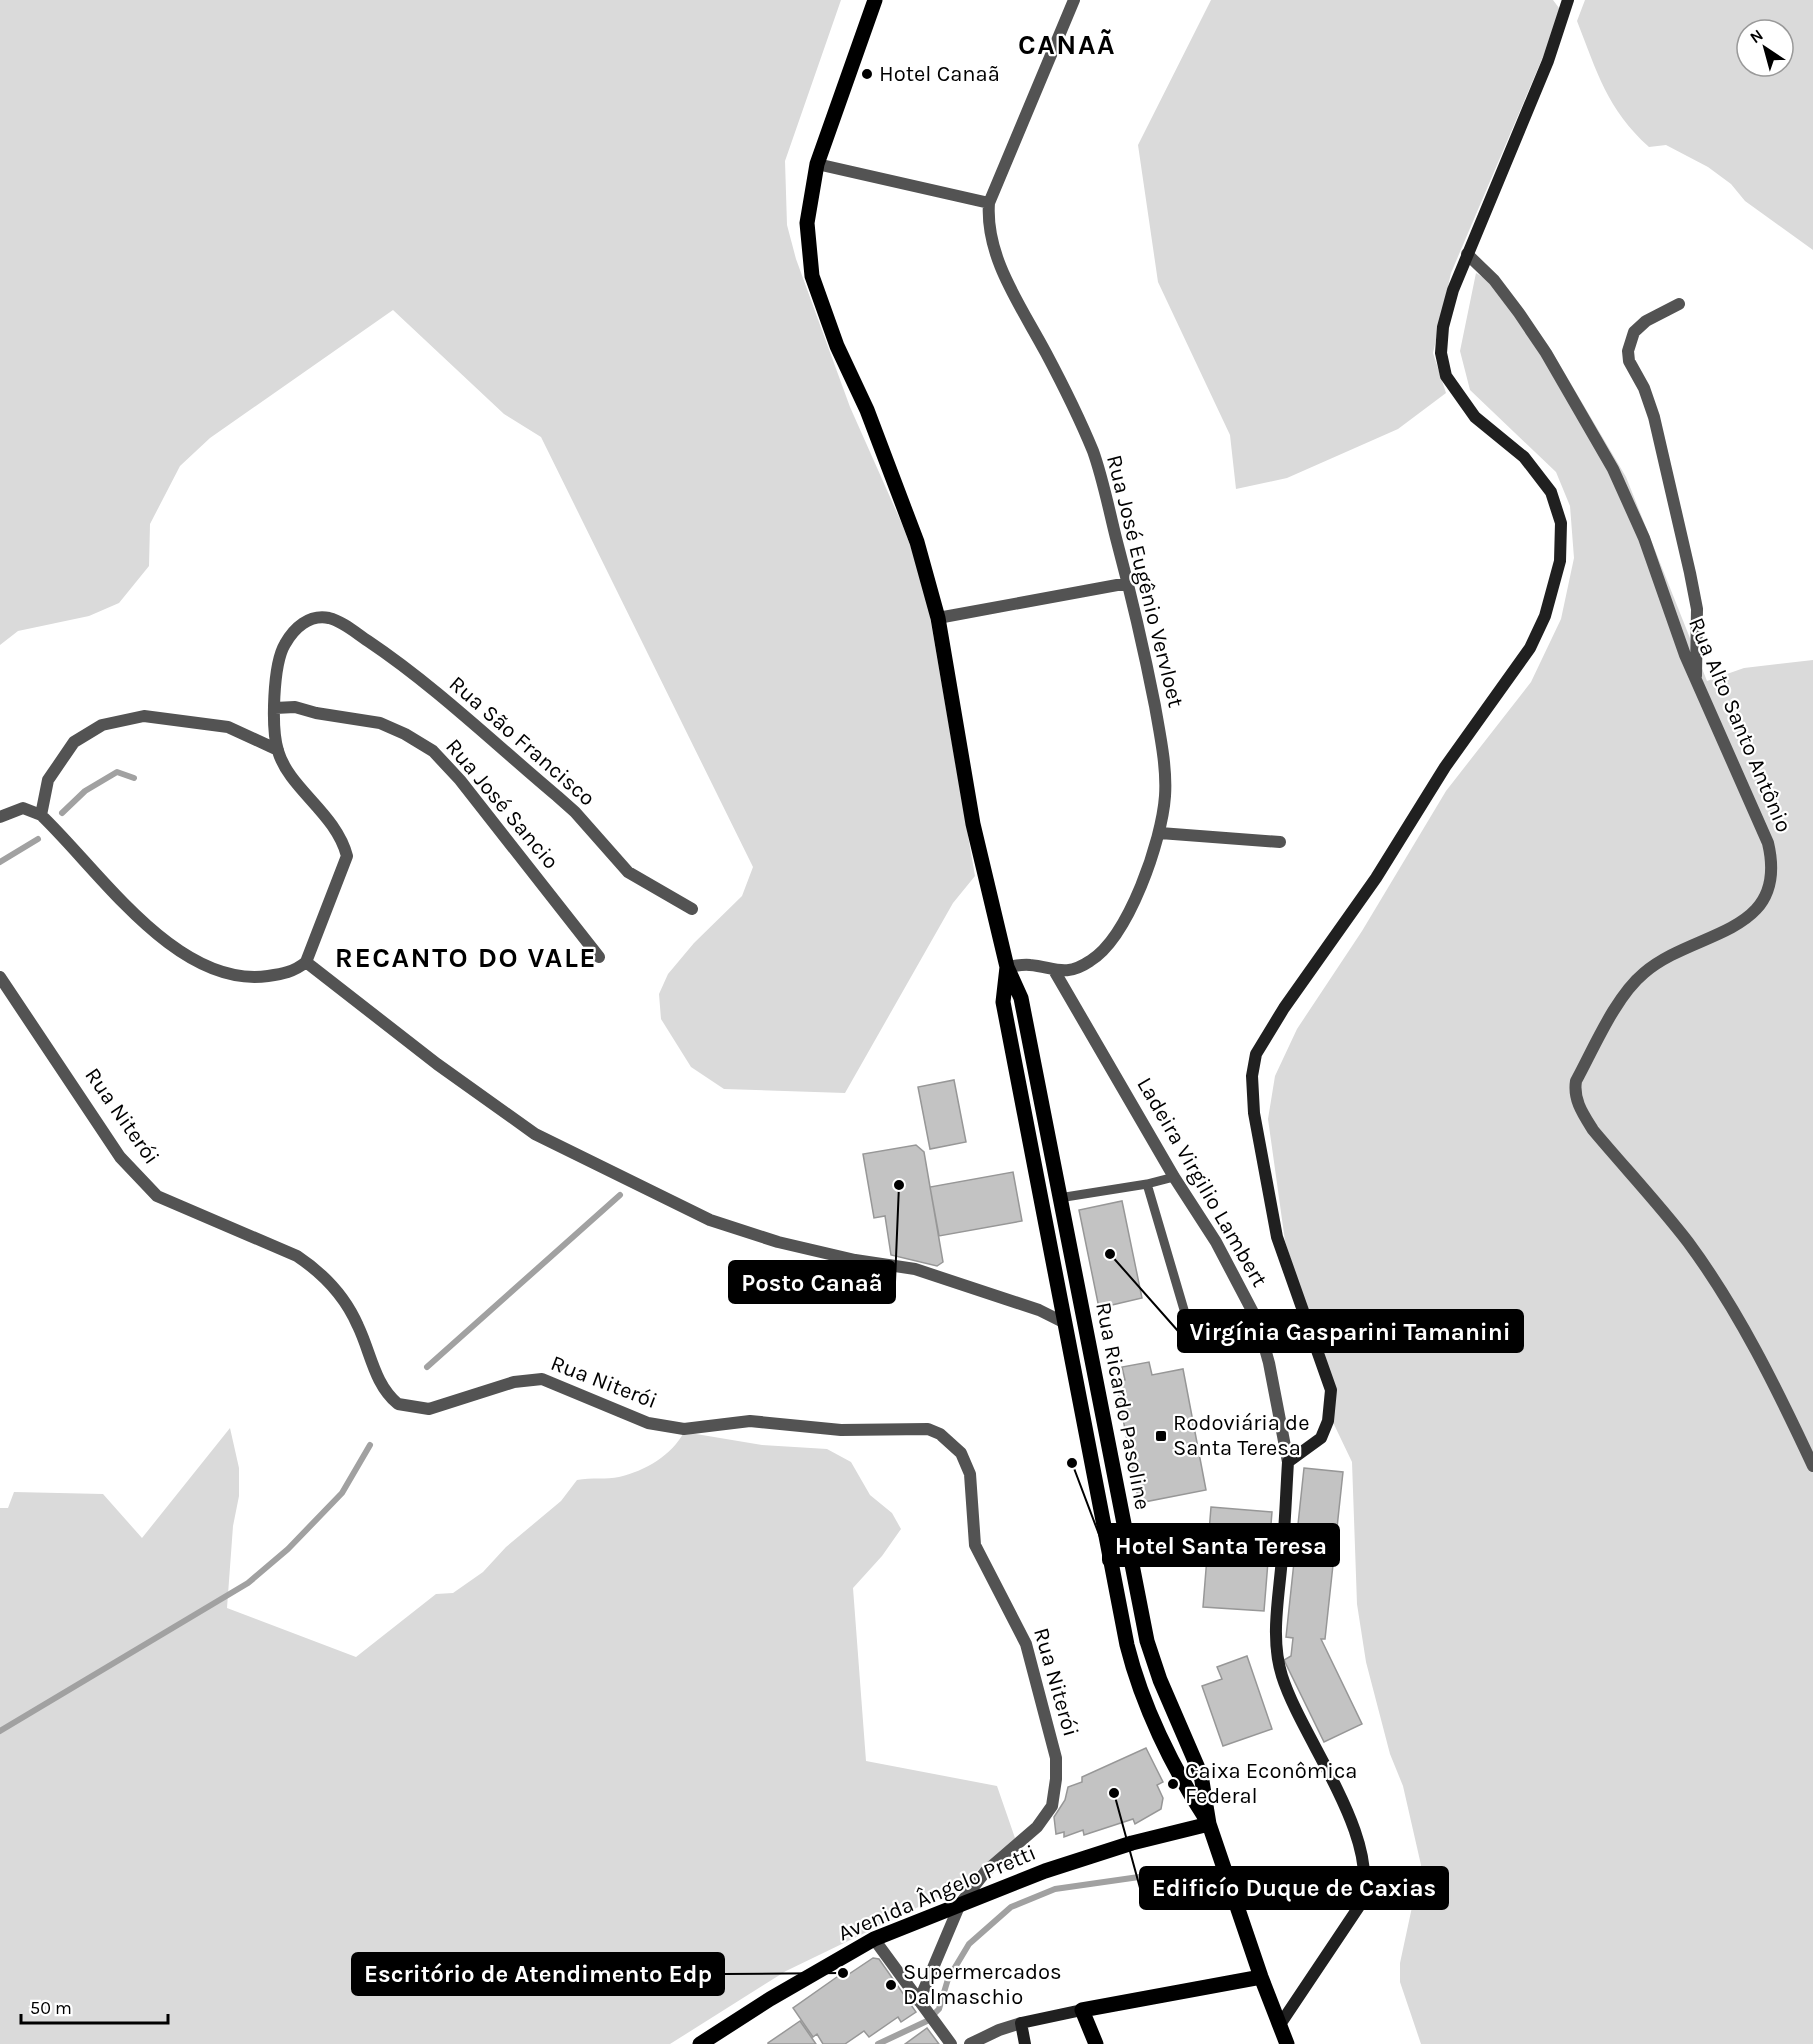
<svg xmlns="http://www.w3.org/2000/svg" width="1813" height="2044" font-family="Karla,sans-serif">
	<rect width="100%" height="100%" fill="#fff"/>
	<path fill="#dadada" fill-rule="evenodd" d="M0,0H841L785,161L787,225L796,259L850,407L902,524L924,582L975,876L953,903L845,1093L724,1089L691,1067L661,1019L659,994L668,974L694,943L742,896L753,867L541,437L504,414L393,310L210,438L180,466L150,524L149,566L119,603L89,616L18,631L0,645Z
		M1211,0H1553L1562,12L1451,273L1433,353L1446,393L1398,429L1287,478L1236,489L1230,435L1158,282L1138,145Z
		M1585,0H1813V250L1745,201L1731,184L1708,167L1666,145L1649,147C1607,109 1597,72 1577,21ZM1747,30H1783V66H1747Z
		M1476,273L1511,295L1548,345L1626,477L1707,681L1744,668L1813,660V2044H1421L1400,1982V1963L1421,1865L1403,1786L1390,1754L1366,1662L1357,1604L1352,1462L1329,1414L1327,1373L1285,1241L1268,1119L1275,1076L1297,1029L1362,931L1446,791L1531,682L1561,619L1574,558L1570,506L1556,472L1470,390L1460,351Z
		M230,1428L239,1468V1496L233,1526L227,1608L356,1657L436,1594L453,1593L483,1572L506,1547L561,1501L577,1480C591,1477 607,1480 619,1477C645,1471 672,1455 684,1432L762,1445L827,1449L851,1462L870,1495L892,1513L901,1529L882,1556L853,1588L866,1761L997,1786L1015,1838L963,1883L937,1898L786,1971L670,2044H0V1508H8L14,1492L103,1494L142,1538Z"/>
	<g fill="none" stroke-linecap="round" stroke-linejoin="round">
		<path stroke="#a1a1a1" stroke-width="6" d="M62,813L85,791L117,772L134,778
			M0,862L38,839
			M427,1367L620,1195
			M0,1731L248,1583L288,1549L342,1493L370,1445
			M878,2044L927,2021L939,2009L948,1979L969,1944L1011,1907L1055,1889L1188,1870"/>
	</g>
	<path fill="#c3c3c3" stroke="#979797" stroke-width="1.5" d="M954,1080L966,1142L930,1149L918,1087Z
		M916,1145L924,1152L943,1262L937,1266L891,1255L885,1216L874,1218L863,1154Z
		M1013,1172L1022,1221L939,1236L930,1187Z
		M1122,1201L1142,1298L1099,1308L1079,1210Z
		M1149,1362L1152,1375L1183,1369L1206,1490L1139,1503L1116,1382L1125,1380L1122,1367Z
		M1304,1468L1343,1472L1325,1639H1321L1362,1724L1324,1742L1284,1660L1291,1656L1293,1638L1286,1637Z
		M1211,1507L1272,1512L1264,1611L1203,1607Z
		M1247,1656L1272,1729L1223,1746L1202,1686L1222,1679L1217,1667Z
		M1146,1748L1163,1782L1157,1785L1163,1798L1161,1809L1135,1824L1133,1819L1084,1835L1083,1830L1064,1837V1832L1056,1834L1054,1817L1065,1800L1068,1787L1082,1782V1777Z
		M873,1958L879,1959L916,2012L901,2022L898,2017L869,2037L864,2031L845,2044H823L817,2034L813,2037L793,2008L844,1972L846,1976Z
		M800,2021L816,2044H768V2043Z
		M927,2028L939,2044H905Z"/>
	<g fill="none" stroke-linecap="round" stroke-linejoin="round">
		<path stroke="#535353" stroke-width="9" d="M1174,1177L1147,1184L1187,1320
			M1059,1198L1147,1184"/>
		<path stroke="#535353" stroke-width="12" d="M817,164L989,203
			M1467,254L1494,280L1519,313L1546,353L1613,469L1644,538L1685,655L1768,843C1790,936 1695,929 1644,973C1615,997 1594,1048 1576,1081C1573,1100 1583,1114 1593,1130C1624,1167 1658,1203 1688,1242C1739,1311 1777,1389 1813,1466
			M1679,304L1646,321L1634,332L1628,351L1629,361L1644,388L1654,417L1690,573L1697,609L1696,676
			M938,618L1128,583
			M275,708L295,707L316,713L380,723L405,734L433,751L460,780L599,957
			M41,815L48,780L74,742L102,725L144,716L228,727L278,750
			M0,817L23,808L41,815C99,870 177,989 268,976C282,974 294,972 306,962L347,856C336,813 289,789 278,751C271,728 273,664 285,644C294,628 309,614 329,618C342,621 356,633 368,641C435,686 495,744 557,796L575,812L628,872L692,909
			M1160,833L1280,842
			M306,962L437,1064L535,1134L710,1220L778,1242L855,1260L915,1269L1039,1310L1065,1323
			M1007,967C1014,966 1023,964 1030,965C1054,967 1065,978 1090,961C1129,937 1162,840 1165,796C1167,767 1160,735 1155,706C1144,650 1131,594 1116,538C1109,510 1103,479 1093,451C1079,417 1063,385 1046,353C1021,306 985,257 989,203L1074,0
			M1055,972L1174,1177L1216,1242L1257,1320L1269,1363L1288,1462
			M0,977L120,1157L157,1196L297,1256C324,1274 345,1296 358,1326C371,1353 374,1384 398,1404L429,1409L514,1382L542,1379L648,1423L684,1429L750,1421L841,1430L928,1429L940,1434L961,1453L970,1474L975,1545L1026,1644L1056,1758V1779L1052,1806L1037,1827L986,1871L960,1904L919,2001
			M874,1939L951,2044
			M970,2044L999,2030L1021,2023"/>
		<path stroke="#202020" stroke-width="12" d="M1279,2026L1360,1905C1384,1840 1302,1740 1282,1676C1270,1638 1279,1597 1282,1558C1285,1526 1286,1494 1288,1462L1321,1438L1328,1421L1331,1390L1277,1237L1254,1113L1252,1076L1256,1054L1284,1008L1376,878L1445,767L1530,648L1545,616L1560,561L1561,523L1551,492L1524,457L1475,417L1446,376L1441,353L1443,327L1453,290L1548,61L1568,0
			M1025,2044L1021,2023L1082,2010"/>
		<path stroke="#000" stroke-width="15" d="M875,0L817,164L807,223L812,276L837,346L867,410L917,542L938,618L973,824L1007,967L1021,998L1147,1641L1160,1680L1201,1775L1209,1824L1261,1977L1287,2044
			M1007,967L1003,1002L1127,1645C1142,1705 1172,1767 1206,1819
			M700,2044L770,1999L874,1939L1045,1871L1132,1843L1209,1824
			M1096,2044L1082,2010L1261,1977"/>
	</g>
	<g fill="#000" stroke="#fff" stroke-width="2">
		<circle cx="867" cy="74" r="6"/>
		<rect x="1155" y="1430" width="12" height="12" rx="3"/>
		<circle cx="1173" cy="1784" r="6"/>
		<circle cx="891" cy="1985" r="6"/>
	</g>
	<g text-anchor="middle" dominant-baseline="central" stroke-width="4.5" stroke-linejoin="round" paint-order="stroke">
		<g font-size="22" fill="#000" stroke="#fff" text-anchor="start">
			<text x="879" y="74">Hotel Canaã</text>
			<text x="1173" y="1423">Rodoviária de<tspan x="1173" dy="25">Santa Teresa</tspan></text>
			<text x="1185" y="1771">Caixa Econômica<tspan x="1185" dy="25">Federal</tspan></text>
			<text x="903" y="1972">Supermercados<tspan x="903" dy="25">Dalmaschio</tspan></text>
		</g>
		<g font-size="22" fill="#000" stroke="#fff">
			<text transform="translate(1145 581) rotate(76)">Rua José Eugênio Vervloet</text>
			<text transform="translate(1740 725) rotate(67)">Rua Alto Santo Antônio</text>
			<text transform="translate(522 741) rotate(41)">Rua São Francisco</text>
			<text transform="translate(502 804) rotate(50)">Rua José Sancio</text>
			<text transform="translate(122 1116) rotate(55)">Rua Niterói</text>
			<text transform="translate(1202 1182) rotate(60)">Ladeira Virgilio Lambert</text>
			<text transform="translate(604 1382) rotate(21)">Rua Niterói</text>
			<text transform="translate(1123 1406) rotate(79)">Rua Ricardo Pasoline</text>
			<text transform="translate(1056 1682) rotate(74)">Rua Niterói</text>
			<text transform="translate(937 1893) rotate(-23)">Avenida Ângelo Pretti</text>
		</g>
		<g font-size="28" font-weight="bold" letter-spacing="1.5" fill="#000" stroke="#fff">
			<text x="1067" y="44">CANAÃ</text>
			<text x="466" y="957">RECANTO DO VALE</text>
		</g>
	</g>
	<path fill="none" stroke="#000" stroke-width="2" d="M899 1185L895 1282M1110 1254L1178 1331M1072 1463L1103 1545M1114 1793L1140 1888M843 1973L724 1974"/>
	<g fill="#000" stroke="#fff" stroke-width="2">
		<circle cx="899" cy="1185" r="6"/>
		<circle cx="1110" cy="1254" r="6"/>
		<circle cx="1072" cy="1463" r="6"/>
		<circle cx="1114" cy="1793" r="6"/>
		<circle cx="843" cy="1973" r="6"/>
	</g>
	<g fill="#000" stroke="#000" stroke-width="2">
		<rect x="729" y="1261" width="166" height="42" rx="6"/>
		<rect x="1178" y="1310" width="345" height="42" rx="6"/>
		<rect x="1103" y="1524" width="236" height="42" rx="6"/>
		<rect x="1140" y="1867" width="308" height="42" rx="6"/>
		<rect x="352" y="1953" width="372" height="42" rx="6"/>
	</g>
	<g font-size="24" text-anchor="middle" font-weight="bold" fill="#fff">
		<text x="812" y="1291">Posto Canaã</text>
		<text x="1350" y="1340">Virgínia Gasparini Tamanini</text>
		<text x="1221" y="1554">Hotel Santa Teresa</text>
		<text x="1294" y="1896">Edificío Duque de Caxias</text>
		<text x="538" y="1982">Escritório de Atendimento Edp</text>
	</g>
	<g transform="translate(1765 48) rotate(324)"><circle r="28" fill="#ffffff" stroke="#999999" stroke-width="1.5"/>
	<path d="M0-4.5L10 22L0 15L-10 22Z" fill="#000000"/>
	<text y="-9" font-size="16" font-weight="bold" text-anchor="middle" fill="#000000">N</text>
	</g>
	<path d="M21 2014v9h147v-9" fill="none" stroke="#000000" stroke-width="3"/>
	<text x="30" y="2014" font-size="18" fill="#000000" stroke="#ffffff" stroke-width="4.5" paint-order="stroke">50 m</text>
</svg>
